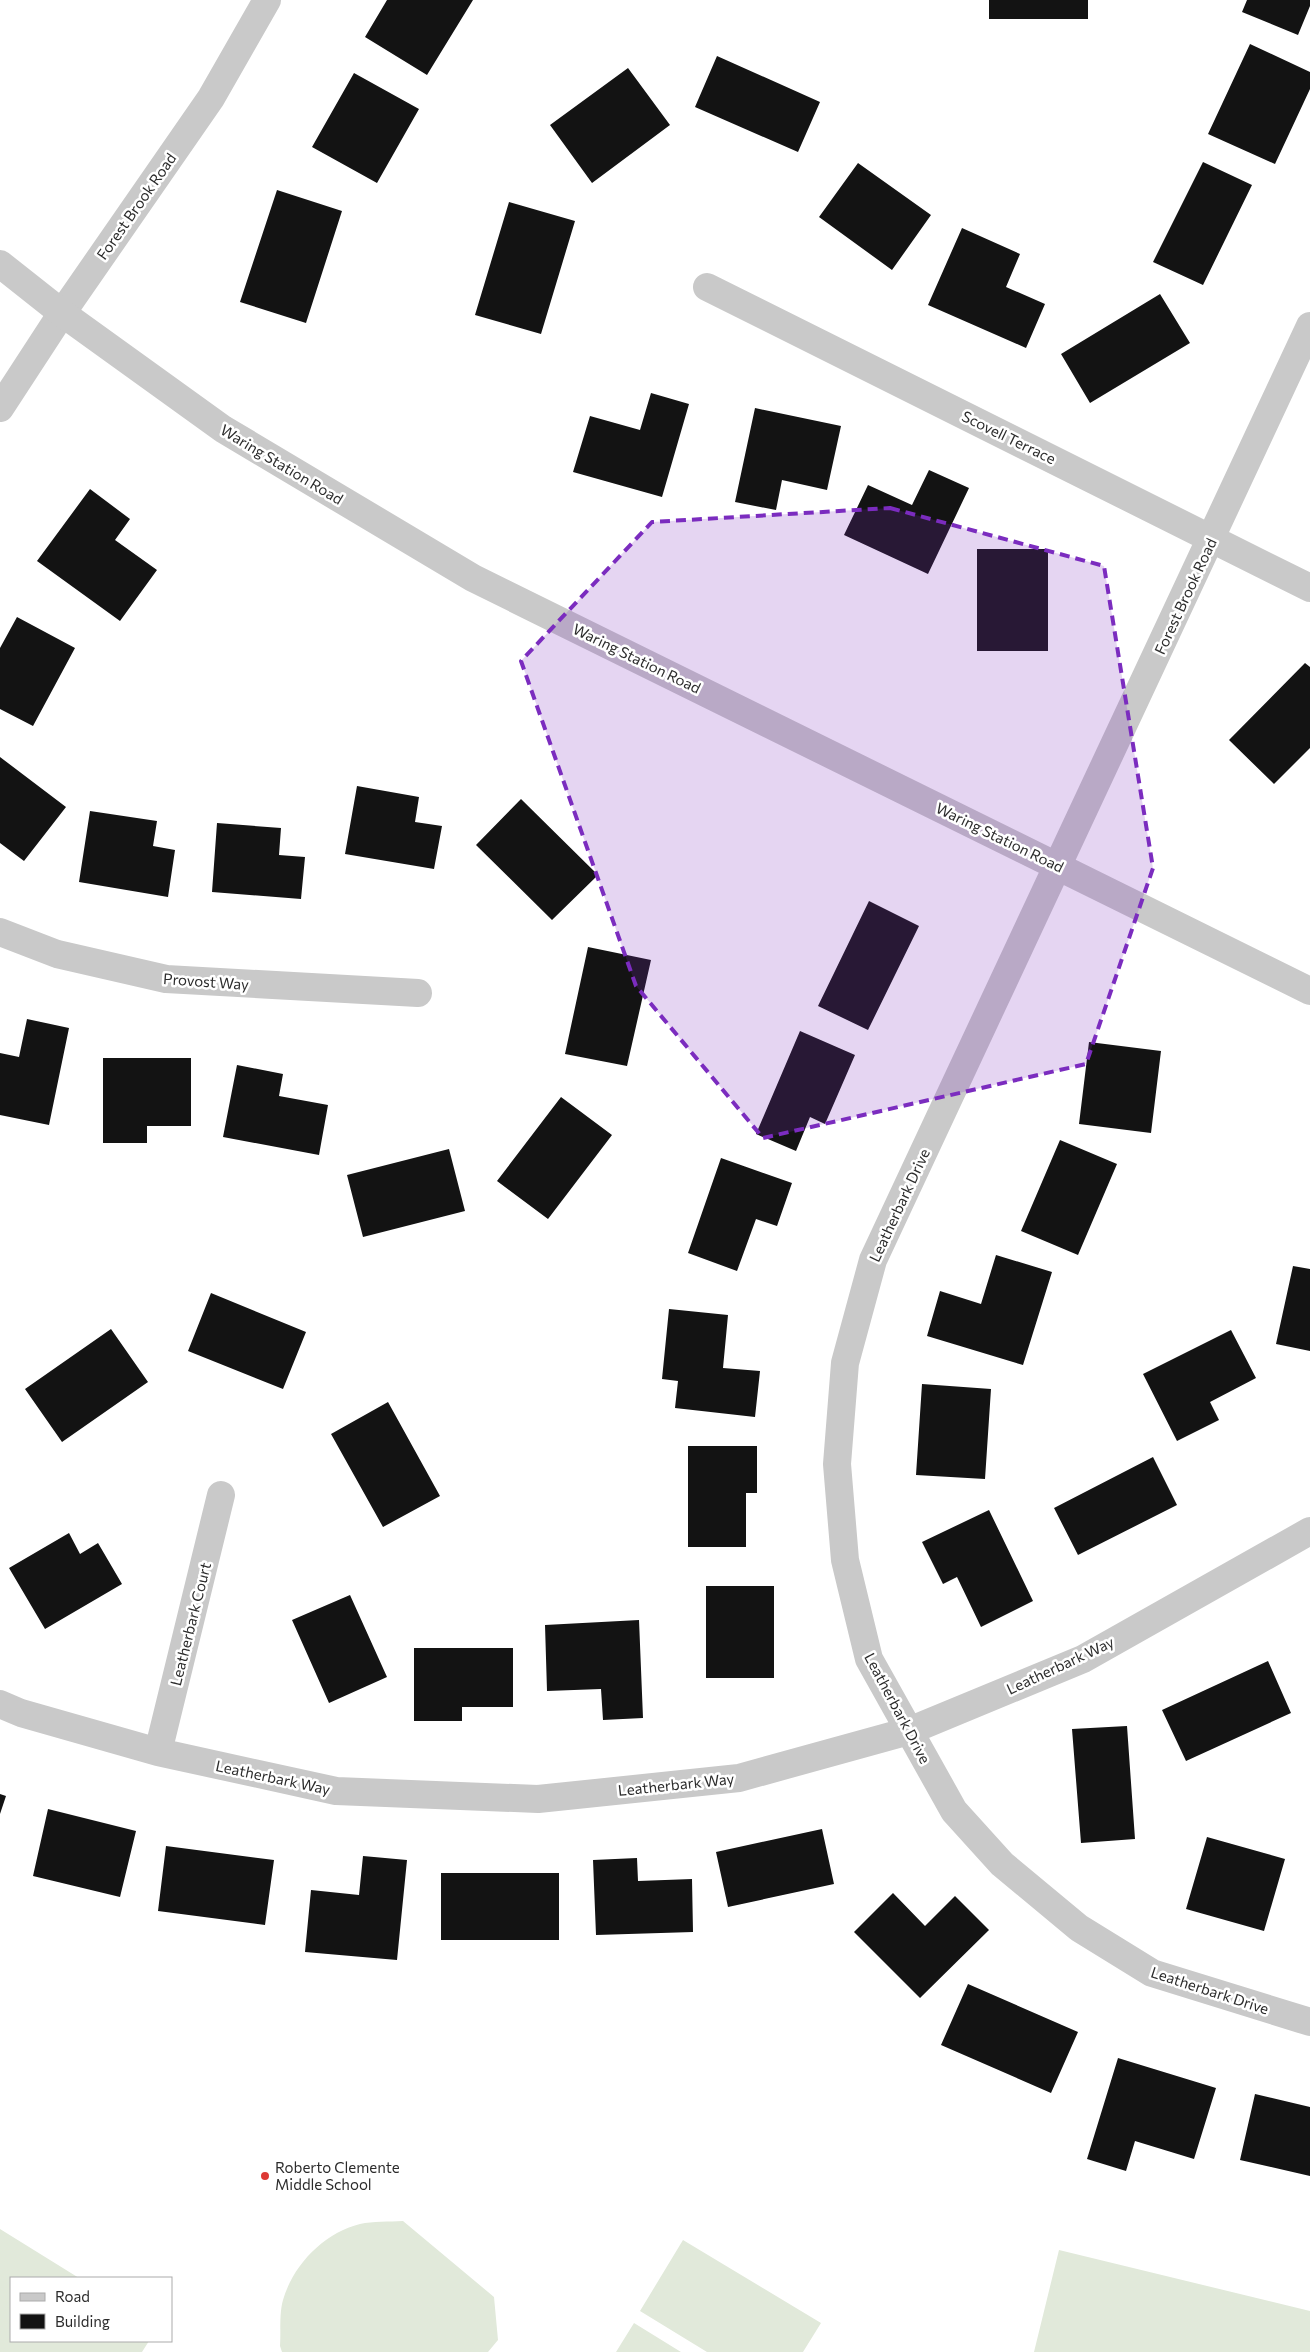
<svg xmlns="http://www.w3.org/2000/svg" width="1310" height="2352" font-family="Commissioner,sans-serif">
	<rect width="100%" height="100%" fill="#fff"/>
	<path fill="#e1e9da" d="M403,2221L494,2297L498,2340L488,2352H282L280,2346C281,2332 279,2314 283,2300C293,2265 324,2233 360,2224C373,2221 389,2222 403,2221Z
		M0,2229L79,2278H11V2341H149L142,2352H0Z
		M683,2240L821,2323L803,2352H707L640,2311Z
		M1059,2250L1310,2311V2352H1034Z
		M634,2323L681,2352H616Z"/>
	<path fill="#131313" d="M387,0H473L427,75L365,37Z
		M989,0H1088V19H989Z
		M1247,0H1310V6L1298,35L1242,12Z
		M1250,44L1310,72V89L1275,164L1208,134Z
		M717,56L820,102L798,152L695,107Z
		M628,68L670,125L592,183L550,125Z
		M354,73L419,109L377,183L312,147Z
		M1203,162L1252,185L1203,285L1153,262Z
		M858,163L931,215L892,270L819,217Z
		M277,190L342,211L306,323L240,302Z
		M509,202L575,221L541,334L475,315Z
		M962,228L1020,254L1006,287L1045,304L1026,348L928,305Z
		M1160,294L1190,343L1090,403L1061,354Z
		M651,393L689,404L662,497L573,472L590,416L640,430Z
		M755,408L841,426L827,490L782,480L776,510L735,502Z
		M929,470L969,488L928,574L844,535L868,485L912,505Z
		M90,489L130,519L115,540L157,570L120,621L37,561Z
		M977,549H1048V651H977Z
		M17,617L75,648L33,726L0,709V648Z
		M1305,663L1310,667V748L1274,784L1229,740Z
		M0,757L66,807L24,861L0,843Z
		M357,786L419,797L415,822L442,826L434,869L345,854Z
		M521,799L598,875L552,920L476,845Z
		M90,811L157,821L153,846L175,850L168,897L79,882Z
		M217,823L281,828L279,855L305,857L301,899L212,892Z
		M869,901L919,926L868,1030L818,1006Z
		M588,947L651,960L627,1066L565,1054Z
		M27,1019L69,1028L49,1125L0,1115V1053L19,1057Z
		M800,1031L855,1055L825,1124L810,1117L796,1151L756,1134Z
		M1089,1042L1161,1051L1151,1133L1079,1124Z
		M103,1058H191V1126H147V1143H103Z
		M237,1065L283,1074L279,1096L328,1105L319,1155L223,1137Z
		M561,1097L612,1135L548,1219L497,1181Z
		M1060,1140L1117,1164L1078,1255L1021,1231Z
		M449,1149L465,1211L363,1237L347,1175Z
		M721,1158L792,1183L777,1226L756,1219L737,1271L688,1253Z
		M996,1255L1052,1272L1023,1365L927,1336L940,1291L981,1304Z
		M1293,1266L1310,1269V1351L1276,1344Z
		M211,1293L306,1332L283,1389L188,1351Z
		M669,1309L728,1315L723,1368L760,1371L755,1417L675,1408L678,1381L662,1379Z
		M111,1329L148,1382L62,1442L25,1389Z
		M1231,1330L1256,1378L1210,1402L1219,1420L1177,1441L1143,1374Z
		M922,1384L991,1389L985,1479L916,1475Z
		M388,1402L440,1496L383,1527L331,1434Z
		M688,1446H757V1493H746V1547H688Z
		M1153,1457L1177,1505L1078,1555L1054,1508Z
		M989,1510L1033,1601L981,1627L957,1577L943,1584L922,1542Z
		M69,1533L80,1554L98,1543L122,1584L45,1629L9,1568Z
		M706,1586H774V1678H706Z
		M350,1595L387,1677L329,1703L292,1620Z
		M639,1620L643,1718L603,1720L601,1689L547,1691L545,1625Z
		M414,1648H513V1707H462V1721H414Z
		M1268,1661L1291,1713L1186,1761L1162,1710Z
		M1127,1726L1135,1839L1081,1843L1072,1729Z
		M0,1794L6,1796L0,1814Z
		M48,1809L136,1831L120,1897L33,1876Z
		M822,1829L834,1884L728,1907L716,1852Z
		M1207,1837L1285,1859L1264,1931L1186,1909Z
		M166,1846L274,1860L265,1925L158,1911Z
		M363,1856L407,1860L397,1960L305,1952L311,1890L359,1895Z
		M637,1858L638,1881L692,1879L693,1932L596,1935L593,1860Z
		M441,1873H559V1940H441Z
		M893,1893L925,1926L955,1896L989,1930L920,1998L854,1932Z
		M968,1984L1078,2032L1051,2093L941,2045Z
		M1118,2058L1216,2088L1194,2159L1135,2141L1126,2171L1087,2159Z
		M1255,2094L1310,2107V2176L1240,2160Z"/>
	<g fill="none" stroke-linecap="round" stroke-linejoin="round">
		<path stroke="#c9c9c9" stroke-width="28" d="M707,287L1310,588
			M1310,326L873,1260L845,1363L837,1464L845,1560L869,1659L954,1811L1002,1864L1079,1928L1152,1973L1310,2022
			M0,408L62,313L211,98L267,0
			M0,932L57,954L166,979L418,993
			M0,1704L21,1713L158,1752L336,1791L538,1799L739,1778L909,1731L1083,1659L1310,1531
			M158,1752L221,1495"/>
		<path stroke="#c9c9c9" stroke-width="28" d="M0,264L62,313L223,429L473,578L1310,991"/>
	</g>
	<path fill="#7b2cbf" fill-opacity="0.2" stroke="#7b2cbf" stroke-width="4" stroke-dasharray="10 6" stroke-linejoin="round" d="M890,508L1104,566L1153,868L1086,1064L763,1138L636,986L521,661L652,522Z"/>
	<circle fill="#dd3934" stroke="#fff" stroke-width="2" cx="265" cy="2176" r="5"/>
	<g text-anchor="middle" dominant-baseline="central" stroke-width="5" stroke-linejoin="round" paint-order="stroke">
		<g font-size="15" fill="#2c2c2c" stroke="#fff">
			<text transform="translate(136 206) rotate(-55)">Forest Brook Road</text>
			<text transform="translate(1009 437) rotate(26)">Scovell Terrace</text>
			<text transform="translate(282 464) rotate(31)">Waring Station Road</text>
			<text transform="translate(1185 596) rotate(-65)">Forest Brook Road</text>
			<text transform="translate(637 658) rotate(26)">Waring Station Road</text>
			<text transform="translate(1000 837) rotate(26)">Waring Station Road</text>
			<text transform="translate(206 981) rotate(4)">Provost Way</text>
			<text transform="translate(899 1205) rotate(-65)">Leatherbark Drive</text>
			<text transform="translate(190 1624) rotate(-76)">Leatherbark Court</text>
			<text transform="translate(1060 1665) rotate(-25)">Leatherbark Way</text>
			<text transform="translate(898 1708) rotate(62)">Leatherbark Drive</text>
			<text transform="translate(273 1777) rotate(12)">Leatherbark Way</text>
			<text transform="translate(676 1784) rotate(-6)">Leatherbark Way</text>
			<text transform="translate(1210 1990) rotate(18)">Leatherbark Drive</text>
		</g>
		<g font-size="15" fill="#2c2c2c" stroke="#fff" text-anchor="start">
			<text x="275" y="2167">Roberto Clemente<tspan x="275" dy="17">Middle School</tspan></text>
		</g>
	</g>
	<rect x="10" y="2277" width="162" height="65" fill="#ffffff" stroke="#ababab"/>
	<rect x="20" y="2293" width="25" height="8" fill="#c9c9c9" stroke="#ababab"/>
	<text x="55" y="2302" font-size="15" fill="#2c2c2c">Road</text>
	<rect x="20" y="2314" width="25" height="15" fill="#131313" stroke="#ababab"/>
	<text x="55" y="2327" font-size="15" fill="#2c2c2c">Building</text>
</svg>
